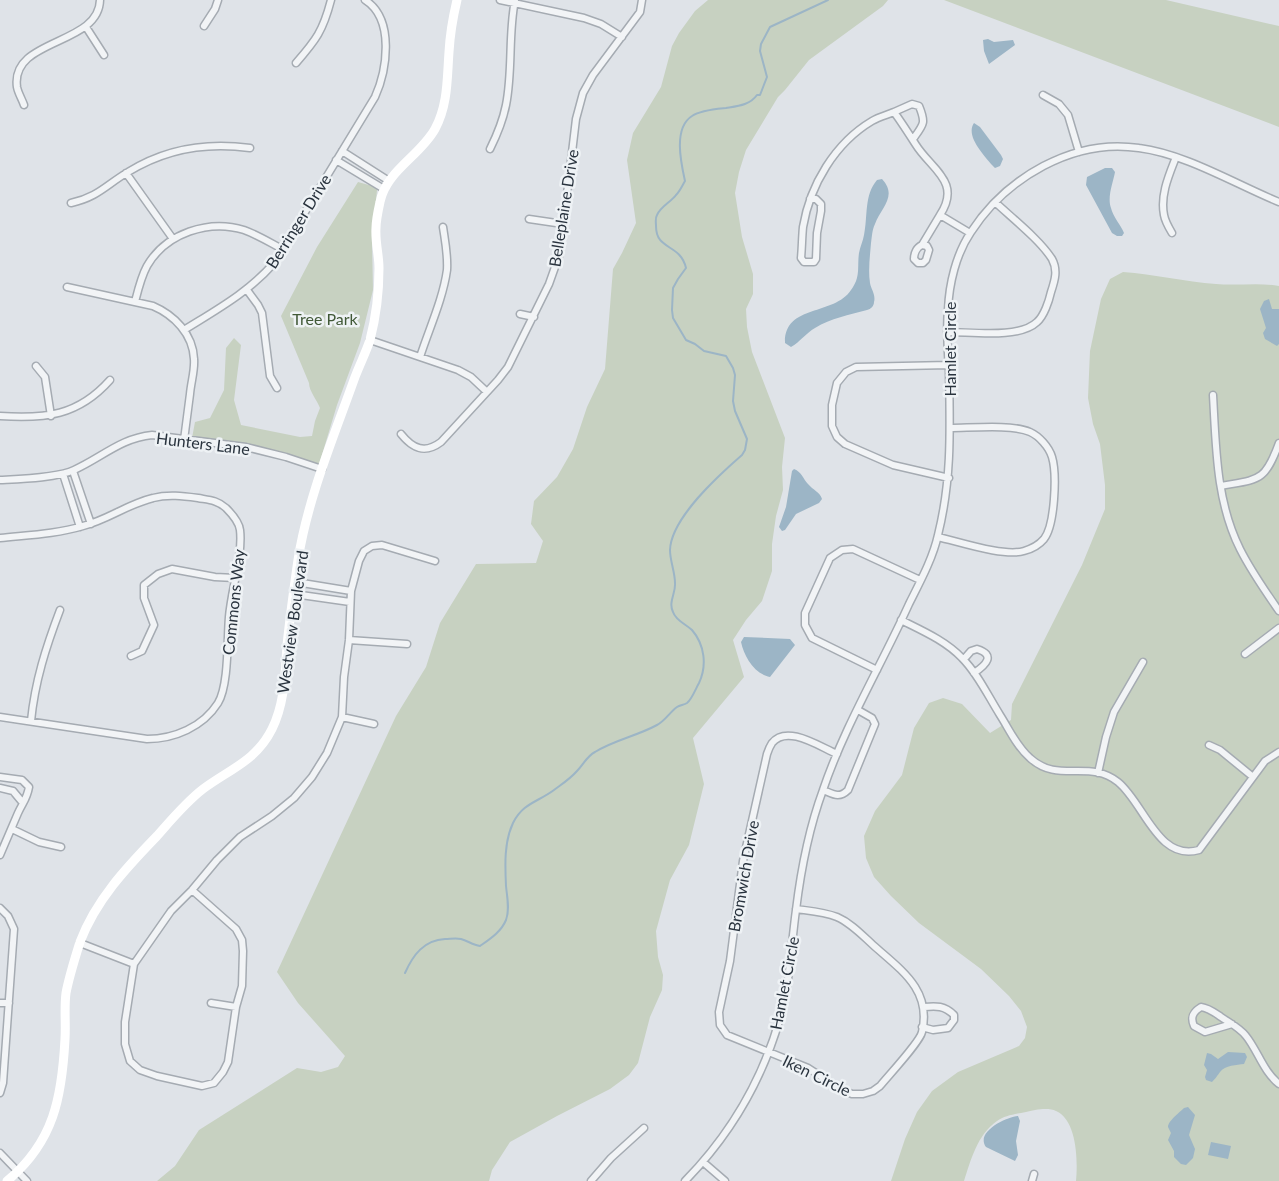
<svg xmlns="http://www.w3.org/2000/svg" width="1279" height="1181" font-family="Lato,sans-serif">
	<rect width="100%" height="100%" fill="#dfe3e8"/>
	<path fill="#c7d1c1" d="M708,0H888L883,6L809,60L785,90L778,97L746,150L739,172L735,193L742,237L753,274V294L746,309L747,327L752,352L785,438L782,467L783,490L776,516L772,544V571L762,601L746,620L733,640L744,677L693,738L704,784L689,845L670,880L656,931L658,957L663,975L662,990L650,1017L638,1063L629,1075L610,1089L557,1116L510,1142L492,1170L489,1181H157L175,1166L199,1130L297,1068L321,1072L338,1067L345,1056L298,1003L277,972L396,716L426,667L440,623L476,564L536,563L543,541L531,524L534,501L557,477L573,449L587,407L605,369L613,269L622,253L636,223L627,160L633,133L661,87L672,46L679,33L695,11Z
		M944,0H1166L1279,26V127Z
		M358,182L376,187L377,190L372,243L373,290L360,343L337,405L318,468C278,449 237,442 192,438L195,422L210,418L224,390L226,348L234,338L241,345L234,400L241,425L300,437L312,436L315,421L320,408C317,400 309,391 309,383L281,316L317,247Z
		M1123,272C1154,274 1185,282 1216,284C1238,286 1258,282 1279,286V1181H1076C1078,1161 1077,1120 1056,1111C1048,1107 1034,1110 1026,1112C1016,1114 1005,1115 997,1121C977,1135 971,1160 964,1181H891L905,1139L917,1112L932,1091L958,1072L1019,1046L1025,1038L1027,1027L1021,1011L1009,996L981,969L919,923L891,896L874,877L866,858L864,836L875,811L902,775L914,728L929,703L943,698L962,704L990,733L1011,720L1012,704L1082,565L1105,509V485L1100,444L1093,424L1088,398L1090,351L1101,299L1110,279Z"/>
	<path fill="#9cb5c6" d="M988,39L994,42L1013,40L1015,45L989,64L984,51L983,40Z
		M974,123L980,127L1001,155L1003,159L1000,166L995,168L992,165C984,155 965,136 974,123Z
		M1105,168H1112L1115,172C1113,183 1107,197 1111,208C1113,217 1121,225 1124,233L1122,236H1117L1112,233L1086,185L1087,177Z
		M882,179C898,196 881,208 875,224C872,230 872,237 871,243C870,256 868,270 870,283C871,289 876,295 874,302C874,306 871,309 867,310C849,315 831,318 815,328C806,333 800,342 791,347L785,343C784,304 834,316 851,290C861,277 857,267 859,253C860,247 863,241 864,235C868,216 864,195 877,180Z
		M1269,299L1272,309H1279V344L1277,346L1265,339L1263,333L1266,328L1260,309L1264,301Z
		M794,469C802,472 803,479 808,484C813,490 820,492 822,499L819,503L796,514L785,530L782,531L779,527L786,507L792,471Z
		M744,637L790,639L795,645L770,677C754,674 744,656 741,642Z
		M1228,1052L1245,1053L1247,1057L1244,1064C1237,1065 1225,1065 1220,1072C1217,1076 1216,1078 1212,1082L1206,1080L1205,1077L1207,1070L1204,1065L1207,1053L1211,1054L1218,1059Z
		M1188,1107L1195,1115L1189,1135L1195,1149L1193,1158L1186,1165L1181,1164L1174,1157V1151L1168,1140L1171,1133L1168,1127C1168,1121 1180,1112 1184,1108Z
		M1018,1116L1020,1121L1016,1141L1018,1155L1015,1161L986,1147C975,1132 1006,1117 1018,1116Z
		M1211,1142L1231,1146L1228,1159L1208,1155Z"/>
	<g fill="none" stroke-linecap="round" stroke-linejoin="round">
		<path stroke="#9cb5c6" stroke-width="2" d="M405,973C413,955 424,940 445,939C450,939 456,938 461,939C468,941 473,945 480,946C490,939 501,932 506,920C510,909 507,897 506,886C505,865 504,842 513,823C523,803 538,802 554,790C562,784 570,779 577,771C583,765 587,756 595,752C614,740 637,736 657,725C665,721 670,712 677,707C680,705 684,705 687,703C692,699 696,688 699,683C707,666 705,645 692,630C686,624 676,621 673,612C668,602 676,593 675,583C675,572 670,561 670,550C671,518 719,475 742,455L745,450L747,439L735,411L733,401L735,375L733,368L726,356L704,351L695,344L686,340L673,318L672,310L673,288L678,279L686,268C680,243 656,251 656,226C656,223 655,218 657,215C661,206 671,202 676,195C680,191 682,186 685,181C681,163 673,128 692,116C701,110 716,109 726,108C738,106 750,105 757,95H760L767,77L760,51L761,44L770,27L828,0"/>
		<defs>
			<path id="street" d="M500,0L584,18L601,24L622,37
				M204,26L215,9L218,0
				M86,27L104,55
				M296,63C316,40 323,31 331,0
				M1043,95L1059,104L1068,115L1079,152
				M24,105C22,99 18,93 17,87C10,38 99,46 100,0
				M894,112L912,104L919,106C926,123 924,124 913,139
				M490,149C497,135 503,120 506,105C513,70 508,35 515,0
				M342,151L389,181
				M336,160L384,189
				M126,173L173,239
				M810,199H816L821,204V211L817,233L816,259L814,262H804L801,258C802,248 802,237 803,227C810,185 835,143 872,121C879,117 887,115 894,112C902,123 909,134 916,145C931,169 962,182 940,215L970,233
				M71,203C98,197 106,185 128,172C165,149 207,142 250,148
				M529,219L563,224
				M1172,233C1169,228 1165,221 1164,215C1160,195 1169,175 1176,157
				M922,245L927,246L929,250L926,260L923,263H918L914,259C914,253 917,247 922,245Z
				M922,245L940,215
				M67,287L153,306C174,315 193,334 194,359C195,370 191,382 190,394C188,409 186,425 184,440
				M247,290L258,305L262,313L270,376L277,388
				M135,302C138,290 141,277 147,266C166,233 209,219 244,230C258,235 269,242 282,249
				M520,314L534,317
				M184,330C216,310 249,292 274,263L375,97C387,70 395,19 365,0
				M948,332C972,332 1019,339 1037,322C1044,316 1049,301 1051,292C1055,280 1058,270 1052,259C1040,240 1012,218 995,202
				M370,340L458,370L471,377L487,392
				M420,357C429,329 443,299 447,270C448,255 445,241 443,227
				M949,365L856,367L846,372L837,383L832,405V426L837,437L845,444L893,465L949,478
				M36,366L45,377L51,416
				M1213,395C1216,447 1216,501 1240,549C1251,571 1265,591 1279,611
				M0,416C45,419 78,416 110,380
				M401,434C413,449 425,454 441,442L498,380L508,367L549,284L560,253L576,119L583,93L593,75L640,12L642,0
				M73,471L91,524
				M63,474L80,527
				M0,480C19,479 57,478 74,470C101,458 121,438 152,435L246,447L286,457L322,469
				M1221,486C1259,479 1265,482 1279,443
				M938,537C960,542 1004,557 1024,551C1031,549 1039,545 1044,539C1055,525 1057,474 1052,457C1049,447 1039,436 1030,432C1012,424 971,428 950,428
				M0,538C28,535 56,534 83,526C107,520 128,504 153,498C168,494 183,496 198,498C209,500 217,500 226,508C232,514 239,522 240,530C243,555 231,591 229,617C227,639 229,685 218,703C203,727 174,739 147,739L0,717
				M296,582L351,591
				M294,594L350,602
				M901,620C923,631 946,641 962,658C978,674 988,696 1000,715C1009,729 1017,747 1030,758C1058,784 1090,759 1118,782C1144,803 1158,862 1199,850L1265,761L1279,752
				M349,640L407,644
				M1245,654L1279,628
				M131,656L142,651L154,625L144,598V585L158,574L172,569L215,577L235,578
				M964,659L971,651L977,649C996,655 986,665 974,673
				M877,670L812,638L805,625V613L830,558L842,550L853,549L920,580
				M342,717L374,724
				M31,721C35,681 46,647 60,610
				M1209,745L1220,750L1253,777
				M1098,773L1106,737L1114,712L1143,662
				M0,777L22,780L29,787C27,799 23,802 18,813C12,827 6,841 0,855
				M0,788L13,791L23,803
				M823,790C833,794 839,799 848,790L875,724L872,718L858,710
				M12,829L39,842L61,847
				M192,890L236,929L242,940L243,951L242,986L236,1007L228,1062L223,1072L214,1083L202,1086L157,1076L140,1070L130,1061L125,1044V1022L134,964L171,911L192,890L217,860L240,837L272,816L294,798L312,777L327,753L342,717L344,677L349,640L351,591L359,561L364,551L372,546L382,545L435,561
				M0,908L8,916L14,929L3,1083L0,1093
				M796,909C810,911 824,912 837,917C851,923 862,935 873,945C901,970 932,990 922,1032C920,1042 888,1076 880,1086L873,1091L863,1094H852L842,1090L808,1068L727,1035L720,1025L719,1012L730,961L743,861L767,754C768,751 770,746 772,743C787,724 820,747 837,754
				M80,943L134,964
				M0,1003H9
				M211,1003L236,1007
				M1232,1024L1205,1032L1194,1026C1190,1017 1193,1012 1201,1007C1209,1008 1215,1013 1221,1017C1230,1023 1240,1028 1246,1036C1258,1051 1263,1071 1279,1084
				M922,1027L933,1030L948,1028L954,1020V1015C944,1005 936,1006 923,1007
				M0,1153L27,1181
				M703,1162L725,1181
				M591,1181L611,1158L644,1128
				M685,1181C731,1134 762,1081 780,1018C790,983 791,946 796,910C801,869 809,828 823,790C845,725 881,666 909,604C920,582 933,558 938,535C952,479 950,428 949,372C948,351 946,330 948,310C949,284 956,254 971,232C1006,178 1073,138 1139,148C1186,154 1235,184 1279,202
				M1032,1181L1034,1174"/>
		</defs>
		<use href="#street" stroke="#a5abb2" stroke-width="9"/>
		<use href="#street" stroke="#f2f4f6" stroke-width="6"/>
		<path stroke="#fff" stroke-width="9" d="M7,1181C54,1142 62,1097 65,1039C66,1024 64,1008 66,993C69,977 75,958 80,942C96,900 126,868 157,836C172,819 186,802 203,789C230,769 256,761 272,729C285,703 285,673 287,645C290,617 294,588 298,560C308,497 334,436 355,377C360,364 366,352 370,340C376,317 379,291 379,268C379,255 375,242 376,228C376,220 378,211 380,202C386,171 420,156 435,129C448,105 447,79 449,52C450,34 453,17 457,0"/>
	</g>
	<g text-anchor="middle" dominant-baseline="central" stroke-width="5" stroke-linejoin="round" paint-order="stroke">
		<g font-size="16" fill="#29333e" stroke="#eef2f5">
			<text transform="translate(563 208) rotate(-81)">Belleplaine Drive</text>
			<text transform="translate(298 221) rotate(-58)">Berringer Drive</text>
			<text transform="translate(949 349) rotate(-90)">Hamlet Circle</text>
			<text transform="translate(203 443) rotate(7)">Hunters Lane</text>
			<text transform="translate(233 602) rotate(-84)">Commons Way</text>
			<text transform="translate(292 622) rotate(-82)">Westview Boulevard</text>
			<text transform="translate(743 876) rotate(-80)">Bromwich Drive</text>
			<text transform="translate(784 983) rotate(-79)">Hamlet Circle</text>
			<text transform="translate(817 1075) rotate(26)">Iken Circle</text>
		</g>
		<g font-size="16" fill="#415937" stroke="#eef2f5">
			<text x="325" y="318">Tree Park</text>
		</g>
	</g>
</svg>
